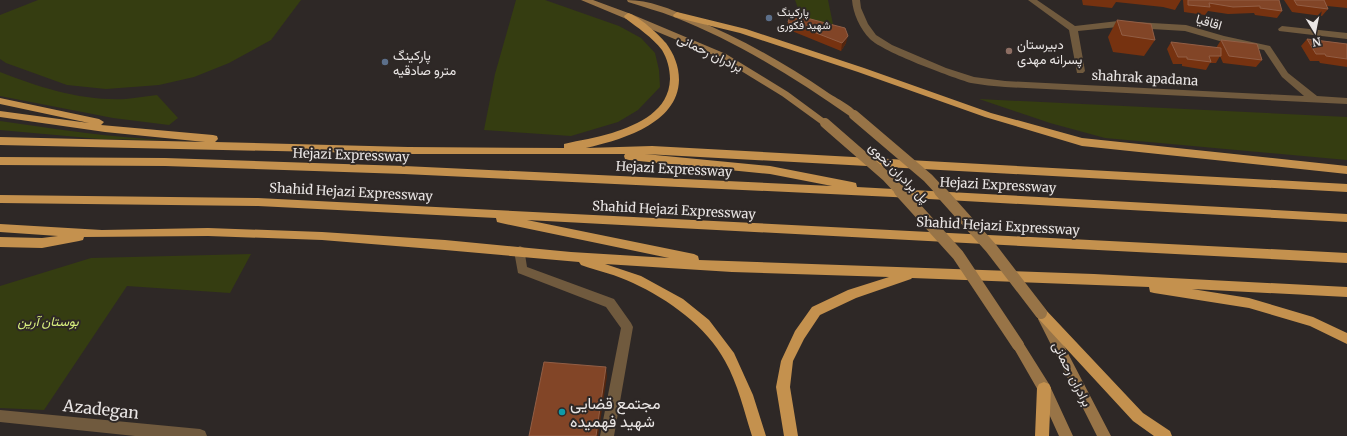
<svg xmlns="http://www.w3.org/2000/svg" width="1347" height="436" font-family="Merriweather,Vazirmatn,serif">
	<rect width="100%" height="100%" fill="#2e2826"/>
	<path fill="#353d11" d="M38,0H301L271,40L229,63L194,77L159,85L106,89L67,85L6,63L0,59V15Z
		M516,0H545L619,26L641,38L655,53L659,70L660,87L638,110L618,122L571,136L484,130L495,74Z
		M795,0H828L834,29L803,22Z
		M0,72C41,88 82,101 126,99C137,98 147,96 157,95L178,118L169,125L113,118L0,96Z
		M979,99L1347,117V160L1105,138L1050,123Z
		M0,121C56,129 112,138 169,140L100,139L0,130Z
		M251,254L230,293L127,286L44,410L0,408V286L91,258Z"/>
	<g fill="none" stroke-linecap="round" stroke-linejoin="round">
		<path fill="#705a3e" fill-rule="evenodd" d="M852,0H860L861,8L868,24L876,35L892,45L946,68L974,77L1005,81L1304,96L1282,77L1264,50L1223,42L1185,31L1118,27L1078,31L1085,71L1083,73H1077L1069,30L1028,0H1037L1075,26L1118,21L1186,25L1224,36L1270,46L1288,73L1317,96L1347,98V104L1005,87C994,86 982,85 971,83C951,77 883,52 870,39C860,29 853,13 852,0Z
			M1282,26L1347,33V39L1279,31L1278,29Z
			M520,246L524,248L527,267L614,299L631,323L633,327L614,436H600L621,328L606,307L518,273L514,251L516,248Z
			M0,410L200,429L205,431L207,436H135L0,422Z"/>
		<path fill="#987447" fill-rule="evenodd" d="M581,0H593L631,14L726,54L788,92L830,123L825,126L822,125L782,96L720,58Z
			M627,0C649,0 671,9 691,18C739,37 784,63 827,92C836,98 854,107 859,115L857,117H851C795,78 738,42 674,17C659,11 643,7 628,2Z
			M1044,314L1048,315L1111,436H1097L1038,319L1040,315Z
			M1018,339L1022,341L1049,384L1073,436H1059L1039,392L1012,345L1014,341Z"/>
		<path fill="#c4914e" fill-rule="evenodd" d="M677,12L746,29L864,68L991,113L1082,138L1347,166V174L1082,146L985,117L858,72L740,33L674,17L673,15Z
			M628,13C639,16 659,35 666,43C674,54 679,66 679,80C678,124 621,140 586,148L652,146L1347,184V192L645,154L770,166L852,182L856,183L857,187L1347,214V222L893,197L404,174L165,166L0,165V157L165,158L404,166L832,186L770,174L629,160L625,159L624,156L625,154H408L0,145V137L205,142L105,132L0,117V111L89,123L0,104V98L99,119L104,122L101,125L213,135L217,136L218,139L215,142L408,147L564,148V144C580,140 596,138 612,133C639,124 669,111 670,79C670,69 667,58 662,50C652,37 638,28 625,18L624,16Z
			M0,195L258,198L1347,253V263L527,220L694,254L698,256L699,260L1094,274L1347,287V297L1192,289L1249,298L1313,317L1347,333V344L1310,326L1249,308L1154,293L1150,292L1149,287L912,278L911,279L856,298L820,315L804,339L793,361L790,387L798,436H784L776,387L781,361L795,331L812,307L848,290L889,277L732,272L605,264L641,276L683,299L709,320L734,353L753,395L766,436H752C744,411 738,384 725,361C707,327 668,299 633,283C617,275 598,271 581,265L579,262L445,250L322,240L208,236L84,237L83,240L79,241L42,248L0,247V237L42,238L58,236L0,232V224L102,230L208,228L322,232L445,240L571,252L669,258L501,223L497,222L496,218L258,206L0,203Z
			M1041,308L1045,309L1143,413L1170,431L1172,436H1154L1133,421L1037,317L1035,313L1037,309Z
			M1044,382L1049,384L1051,388L1049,436H1035L1037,388L1039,384Z"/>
		<path stroke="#987447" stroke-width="10" d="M854,115L928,178L941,192
			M825,123L887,177L901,192"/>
		<path stroke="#987447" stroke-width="12" d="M900,191L958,255L1018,345
			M940,191L991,248L1041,313"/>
	</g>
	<path fill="#763210" d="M1082,0H1181L1175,10L1163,7L1116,2L1112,8L1083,5Z
		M1183,0H1279L1282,11L1277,18L1255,15L1254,13L1228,14L1208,11L1205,15L1184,12Z
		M1284,0H1347V8L1327,6L1328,9L1322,16L1292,12Z
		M1117,20L1155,40L1144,56L1113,52L1108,37Z
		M788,22L846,43L841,51L787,29Z
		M1307,39L1347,44V67L1320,63L1319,61H1310L1301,46Z
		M1221,40L1262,60L1256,67L1223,63L1220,56L1216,63H1210L1206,70L1182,66V64H1173L1167,49L1171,42L1216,48Z"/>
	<path fill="#54260f" d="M848,36L846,43L841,51L842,43Z
		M606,367L607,376L598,436H596Z"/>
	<path fill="#824527" stroke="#925e45" d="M1188,0H1279L1282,11L1260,8V6L1233,7L1209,3L1210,7L1188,5Z
		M1294,0H1324L1328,9L1297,5Z
		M791,14L845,28L848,36L842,43L788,22Z
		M1117,20L1151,24L1155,40L1122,35Z
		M1307,39L1347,44V59L1326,56L1325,54H1316Z
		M1221,40L1257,44L1262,60L1229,56Z
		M1171,42L1221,48V56H1209L1211,62L1187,59V57H1178Z
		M544,362L606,367L596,436H529Z"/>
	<g fill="#5c6f8a" stroke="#2e2826" stroke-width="1.5">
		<circle cx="769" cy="18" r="4"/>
		<circle cx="385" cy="62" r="4"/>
	</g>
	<circle fill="#8d6e63" stroke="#2e2826" stroke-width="1.5" cx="1009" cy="51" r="4"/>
	<circle fill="#0f9aa8" stroke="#2e2826" stroke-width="1.5" cx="562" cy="412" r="4"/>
	<g text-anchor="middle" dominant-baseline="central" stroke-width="4" stroke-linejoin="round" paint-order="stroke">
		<g font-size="11" fill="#eae6e5" stroke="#2e2826" text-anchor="start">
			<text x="777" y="12">پارکینگ<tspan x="777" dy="13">شهید فکوری</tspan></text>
		</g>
		<g font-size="13" fill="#eae6e5" stroke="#2e2826">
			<text transform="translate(1209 22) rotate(16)">اقاقیا</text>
			<text transform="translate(710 53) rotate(26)">برادران رحمانی</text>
			<text transform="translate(1145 78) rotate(3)">shahrak apadana</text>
			<text transform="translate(351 155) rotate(2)">Hejazi Expressway</text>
			<text transform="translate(674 169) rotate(3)">Hejazi Expressway</text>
			<text transform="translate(899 173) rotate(45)">پل برادران نحوی</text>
			<text transform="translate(998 185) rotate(3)">Hejazi Expressway</text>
			<text transform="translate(351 192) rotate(3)">Shahid Hejazi Expressway</text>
			<text transform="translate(674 210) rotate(3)">Shahid Hejazi Expressway</text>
			<text transform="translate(998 226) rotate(3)">Shahid Hejazi Expressway</text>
			<text transform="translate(1072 374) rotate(63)">برادران رحمانی</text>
		</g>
		<g font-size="13" fill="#eae6e5" stroke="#2e2826" text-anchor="start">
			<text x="1017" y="44">دبیرستان<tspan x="1017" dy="15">پسرانه مهدی</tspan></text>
			<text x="393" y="55">پارکینگ<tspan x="393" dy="15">مترو صادقیه</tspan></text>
		</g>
		<g font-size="13" font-style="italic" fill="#d9f07e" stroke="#2e2826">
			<text x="48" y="321">بوستان آرین</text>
		</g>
		<g font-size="16" fill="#eae6e5" stroke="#2e2826" text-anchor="start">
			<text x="570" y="403">مجتمع قضایی<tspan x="570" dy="18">شهید فهمیده</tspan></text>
		</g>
		<g font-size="16" fill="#eae6e5" stroke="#2e2826">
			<text transform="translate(101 409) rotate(6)">Azadegan</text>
		</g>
	</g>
	<g transform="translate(1315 32) rotate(170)" stroke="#2e2826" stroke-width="3" paint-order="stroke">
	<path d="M0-3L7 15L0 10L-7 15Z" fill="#eae6e5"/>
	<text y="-6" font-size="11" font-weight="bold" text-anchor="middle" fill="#eae6e5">N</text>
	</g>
</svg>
